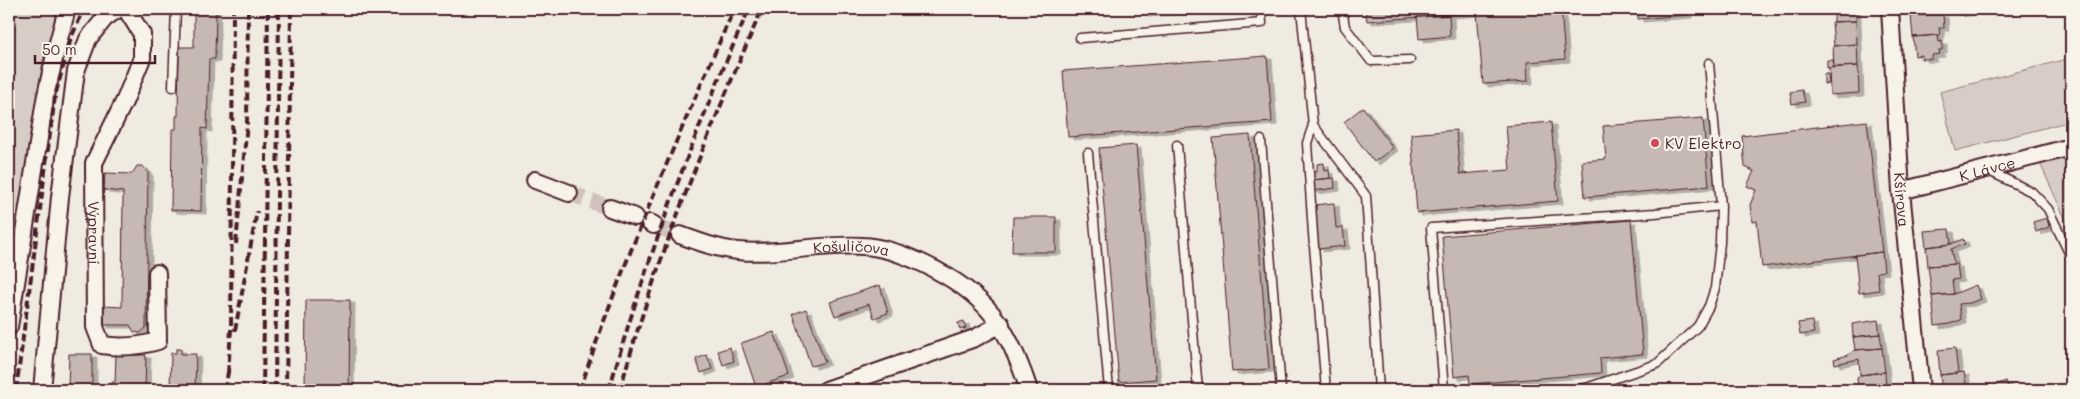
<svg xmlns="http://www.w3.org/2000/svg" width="2080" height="399" font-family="Mali,sans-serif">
	<defs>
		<filter id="shadow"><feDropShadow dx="5" dy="3" stdDeviation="0" flood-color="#0004"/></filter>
	</defs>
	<rect width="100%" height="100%" fill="#f0ebe0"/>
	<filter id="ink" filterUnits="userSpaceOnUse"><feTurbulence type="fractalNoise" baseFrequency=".02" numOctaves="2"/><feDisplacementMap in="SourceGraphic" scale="10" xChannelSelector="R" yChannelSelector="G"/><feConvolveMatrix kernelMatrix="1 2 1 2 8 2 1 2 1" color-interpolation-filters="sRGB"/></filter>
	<g filter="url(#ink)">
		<path fill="#d8cdc6" stroke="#917678" d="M9,9H60L43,60L9,279Z
			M2071,58V121L1955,151L1940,92Z
			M2071,153V232L2040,163Z"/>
		<path fill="#c6b8b3" stroke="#4a1f2b" filter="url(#shadow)" d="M194,9H216L215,59H209L207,129L202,128L201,211L171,210L172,129H176V116H178L179,47H194Z
			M1144,9H1181V11L1144,14Z
			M1181,9H1211L1181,11Z
			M1365,9H1532L1367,21Z
			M1532,9H1561L1565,59L1527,62L1528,81L1483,84L1477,12Z
			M1638,9H1687V15L1638,19Z
			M1828,9H1856V21L1834,22V13H1829Z
			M1957,9H1976V10L1958,14Z
			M1449,14L1450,36L1419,39L1417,17Z
			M1943,14L1944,28H1939L1940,35L1913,37L1911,16Z
			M1856,21L1857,44L1834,46L1832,22Z
			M1938,35L1939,42L1942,41V50H1939L1940,54L1932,55V59H1922V55L1915,56L1913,37Z
			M1857,44L1858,66L1834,67L1833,46Z
			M1267,56L1272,122L1068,137L1063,71Z
			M1827,60H1833V67L1827,68Z
			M1858,66L1859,93L1830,95L1829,68Z
			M1824,74H1828L1829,83L1824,84Z
			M1802,90L1805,102L1792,104L1790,92Z
			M1363,107L1393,148L1374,162L1344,122Z
			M1703,118L1709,186L1585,197L1582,161L1606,159L1603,126Z
			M1867,121L1882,252L1762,267L1757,221L1752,222L1750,205L1756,190L1747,186L1754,171L1745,167L1742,136Z
			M1551,122L1558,201L1417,213L1411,134L1456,130L1460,174L1510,170L1506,126Z
			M1250,135L1269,369L1232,372L1213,138Z
			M1136,145L1156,379L1119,382L1099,148Z
			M1324,163L1325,171L1329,170L1330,178L1314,180L1313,172H1317V164Z
			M137,166H143L148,173L146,328L140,333L134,332L130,325H103V312L104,306L122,307L123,192L104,190L105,173L132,174Z
			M1334,178L1335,188L1313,191L1312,180Z
			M1334,203L1336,228L1343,227L1345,246L1318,249L1314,205Z
			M1013,217H1056V252H1012Z
			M2047,218L2049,227L2036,232L2033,222Z
			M1631,220L1643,354L1600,358L1601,373L1470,384L1469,375L1454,377L1442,236Z
			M1949,229L1951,244L1926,247L1924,231Z
			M1963,239L1965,244L1951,249L1954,264L1928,266L1926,247L1951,244Z
			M1882,252L1884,271L1877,272L1879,290L1859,293L1855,255Z
			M1957,264L1959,279L1952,280L1954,294L1932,296L1928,266Z
			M880,285L888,313L874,318L869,304L835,316L830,302Z
			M1976,285L1981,299L1970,303L1959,304L1961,320L1949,324L1935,326L1932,296L1954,294Z
			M306,300H350L349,390H305Z
			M806,309L825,362L811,366L793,314Z
			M1878,320L1880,334L1853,337L1852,324Z
			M964,321L966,328L960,330L958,323Z
			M1812,321L1814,333L1800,335L1798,323Z
			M774,332L789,376L756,387L741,343Z
			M1880,334L1882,348L1855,350L1853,337Z
			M730,347L734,361L723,365L718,351Z
			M1882,348L1885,372L1860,375L1859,359L1835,364L1834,359L1848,355L1855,350Z
			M1955,348L1958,373L1940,375L1938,350Z
			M176,349H181V354H196L195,390H170L171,353H176Z
			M69,354H92V389H68Z
			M116,355H146L145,390H107L111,388L112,382H115Z
			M707,355L712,369L701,373L696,359Z
			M1885,372L1886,390H1858L1857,377L1860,375Z
			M1964,372L1967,390H1942L1940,375Z
			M2006,381L2009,390H1982Z"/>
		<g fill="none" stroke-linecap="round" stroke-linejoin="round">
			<path stroke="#cfc2bc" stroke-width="16" stroke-dasharray="16 8" stroke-linecap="butt" d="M569,193L610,208
				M654,225L680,235"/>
			<defs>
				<path id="lane" d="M1301,9L1313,125L1307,143L1313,234L1326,390
					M1342,9L1345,27L1371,61L1410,60
					M1080,38L1262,23L1261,9
					M173,87L176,9
					M1313,125L1366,196L1379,390
					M1261,140L1281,390
					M1177,145L1198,390
					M1088,153L1109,390
					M1989,171L2032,192L2048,209L2071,257
					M1444,390L1431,228L1655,213L1721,206
					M1569,390L1586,388L1657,364L1698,326L1709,306L1715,288L1720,243L1721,206L1709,63"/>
				<g id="street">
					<path id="s1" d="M126,9L142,34V58L125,100L94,163L95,327L102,345C122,348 138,347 158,341L157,273"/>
					<path id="s2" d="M1890,9L1901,191L1921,390"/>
					<path d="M535,180L569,193"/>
					<path id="s3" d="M1901,191L2071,147"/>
					<path d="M610,208L635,217"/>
					<path d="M650,223L654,225"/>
					<path id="s4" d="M680,235C699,242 718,249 738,251C780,255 821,243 863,246C885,247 905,255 924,264C987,294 1008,326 1029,390"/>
					<path d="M9,327L45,100L56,50L67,9"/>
					<path d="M42,390L60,197L76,71L88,39L105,18L118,9"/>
					<path d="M826,390L975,338L1001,324"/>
				</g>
			</defs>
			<use href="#lane" stroke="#4a1f2b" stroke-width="11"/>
			<use href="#street" stroke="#4a1f2b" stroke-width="20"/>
			<use href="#lane" stroke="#f7f3e8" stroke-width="8"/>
			<use href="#street" stroke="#f7f3e8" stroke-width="16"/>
			<path stroke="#4a1f2b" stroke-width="4" stroke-dasharray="8 4" stroke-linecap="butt" d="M236,244L247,123L248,9
				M235,331L257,211
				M228,373L231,330L233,9
				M16,390L55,96L71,38L84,9
				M225,390L229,366
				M263,390L268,9
				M275,390L279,9
				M286,390L291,9
				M580,390C623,259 679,135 734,9
				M609,390C646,260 694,133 749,9
				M620,390C656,259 708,133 762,9"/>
		</g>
	</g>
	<circle fill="#d1495b" stroke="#f7f3e8" stroke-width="2" cx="1655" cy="143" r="5"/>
	<g text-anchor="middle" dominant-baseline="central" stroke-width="4.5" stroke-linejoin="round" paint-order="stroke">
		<g font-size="15" fill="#4a1f2b" stroke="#f7f3e8" text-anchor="start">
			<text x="1665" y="143">KV Elektro</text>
		</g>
		<g font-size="15" fill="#4a1f2b" stroke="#f7f3e8">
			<text stroke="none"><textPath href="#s3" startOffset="89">K Lávce</textPath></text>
			<text stroke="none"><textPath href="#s2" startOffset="191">Kšírova</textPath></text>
			<text stroke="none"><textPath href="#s1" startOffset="239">Výpravní</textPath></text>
			<text stroke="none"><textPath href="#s4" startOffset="174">Košuličova</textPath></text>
		</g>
	</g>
	<rect width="2080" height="399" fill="none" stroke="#f7f3e8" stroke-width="30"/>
	<rect x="15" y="15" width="2050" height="369" fill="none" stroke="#4a1f2b" stroke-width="2" filter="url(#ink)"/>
	<path d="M35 55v8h120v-8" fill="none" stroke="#4a1f2b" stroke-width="2.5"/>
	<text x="42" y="55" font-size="15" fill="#4a1f2b" stroke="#f7f3e8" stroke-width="4" paint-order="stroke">50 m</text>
</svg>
